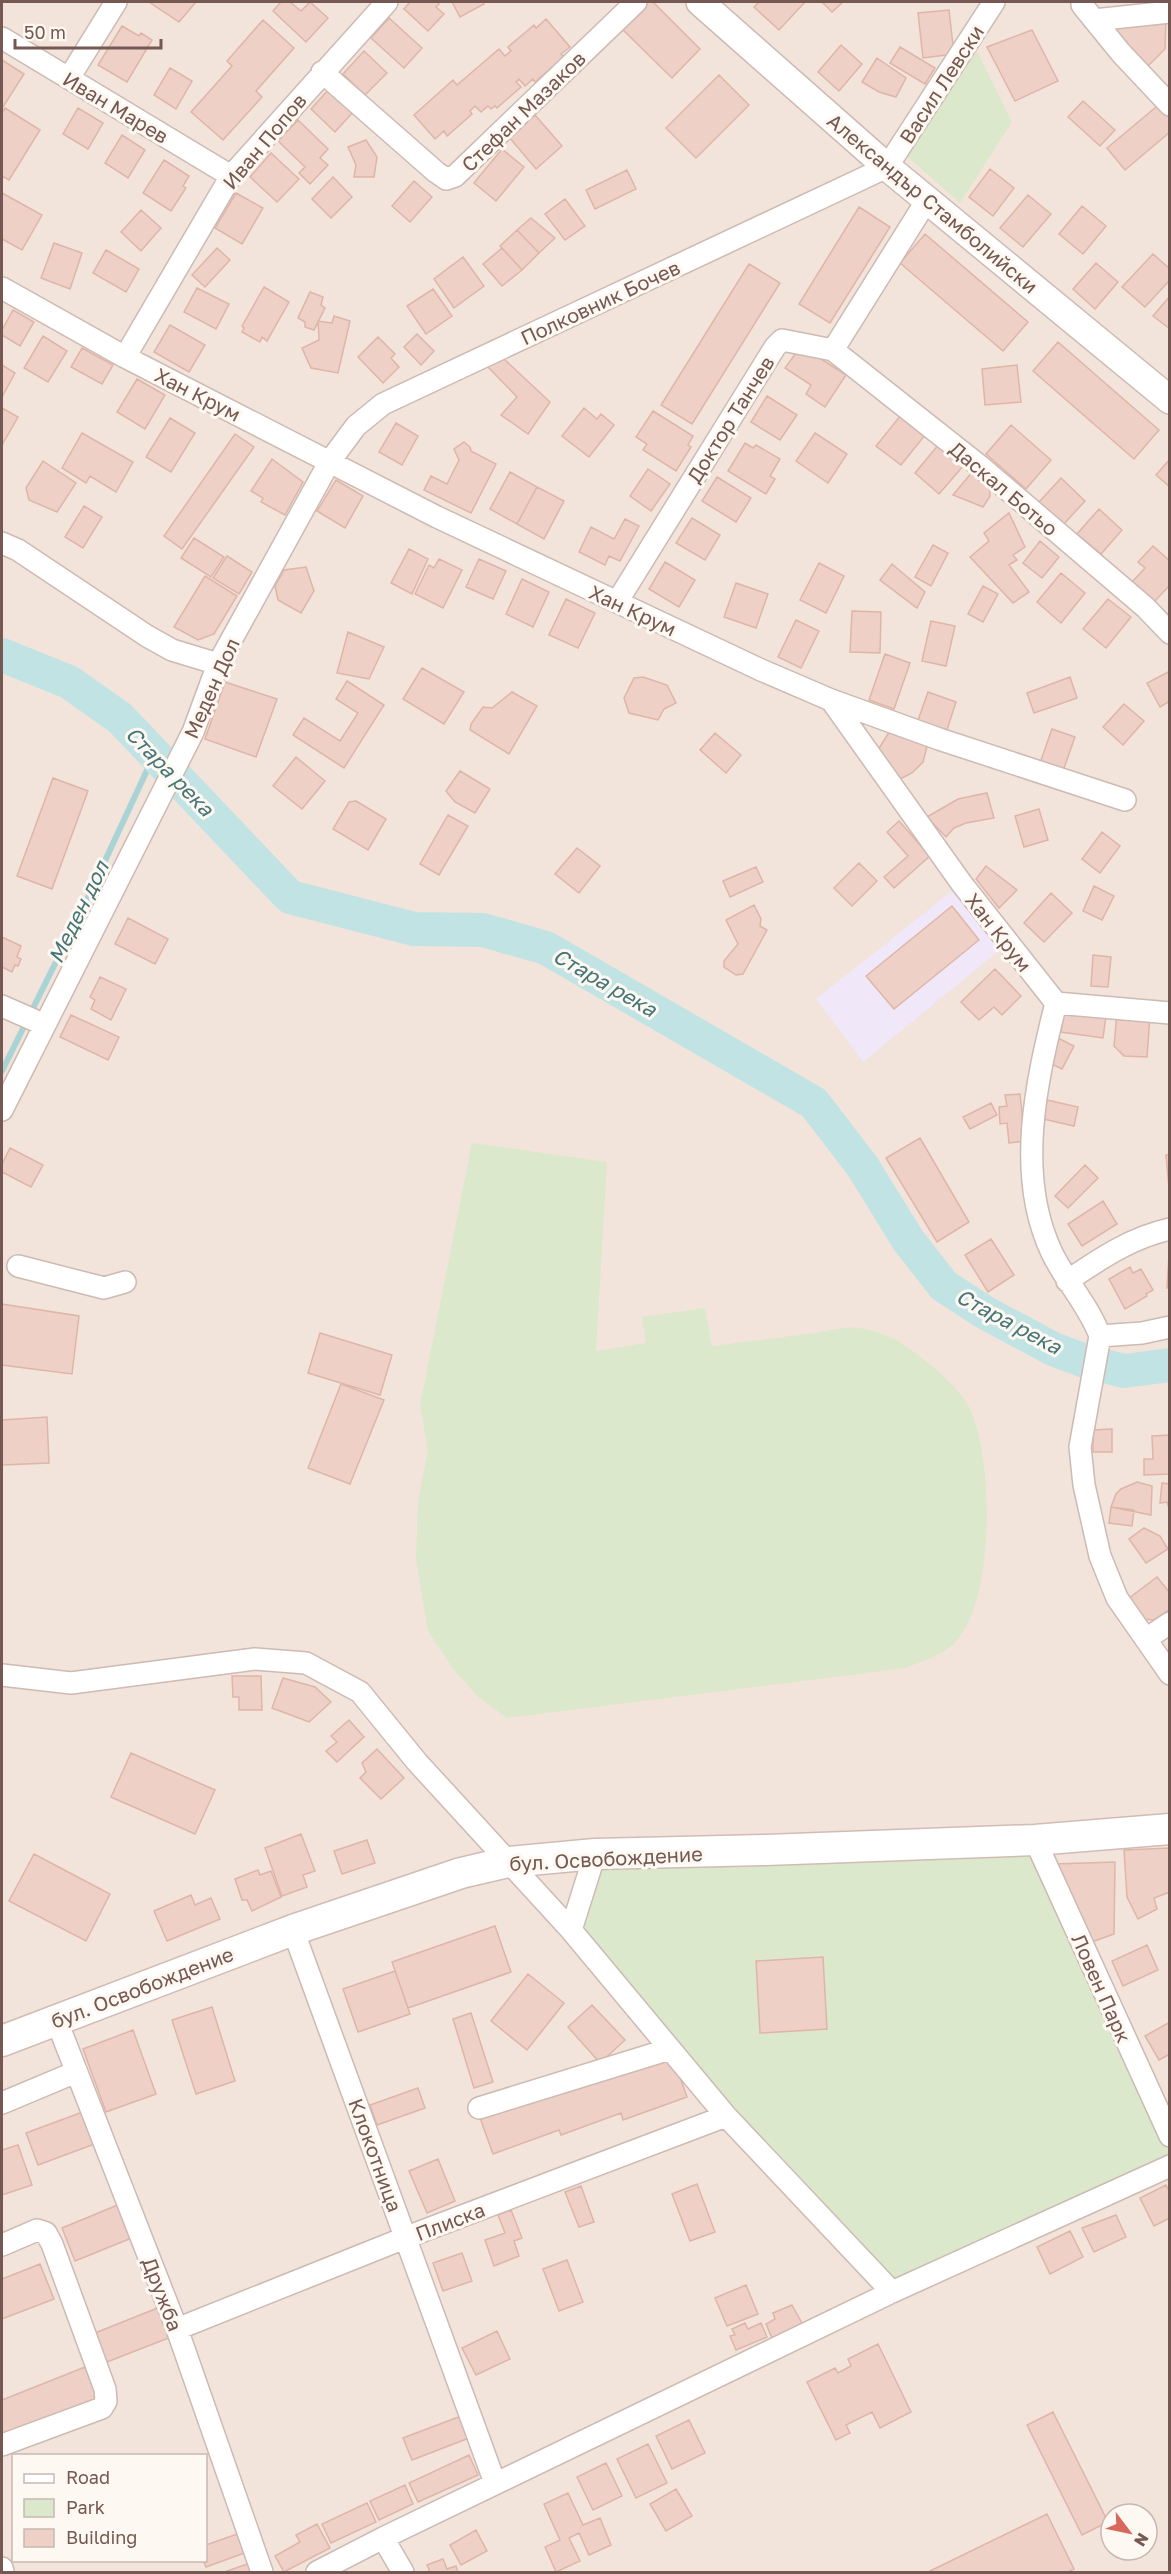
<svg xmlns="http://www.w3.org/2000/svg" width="1171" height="2574" font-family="'Golos Text',sans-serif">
	<rect width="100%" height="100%" fill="#fbf3ec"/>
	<path fill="#f2e4db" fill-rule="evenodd" d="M2,2H1169V2572H2ZM14,2456H206V2560H14ZM1111,2514H1147V2550H1111Z"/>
	<path fill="#f0e8f8" d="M958,886L1007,944L863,1062L816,999Z"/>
	<path fill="#dbe8cb" d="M977,51L1012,122L960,203L907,156Z
		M472,1143L607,1162L596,1351L646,1343L642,1317L705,1308L712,1346C747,1342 781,1337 816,1333C829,1331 844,1326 857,1328C868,1329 886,1334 896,1340C916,1351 959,1386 969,1407C994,1457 995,1597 957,1640C945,1655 923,1661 905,1668L507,1718L478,1697L454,1670L428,1631L416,1559L418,1501L428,1450L420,1405Z
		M1035,1840L1169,2136V2166L892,2292L571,1930L595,1854Z"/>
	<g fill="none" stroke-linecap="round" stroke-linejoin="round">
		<path stroke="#a9d3d4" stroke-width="6" d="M2,1071L91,891L155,753"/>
		<path stroke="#c2e3e3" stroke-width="34" d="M2,655L69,682L120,718L290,897L414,929L483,930L546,948L814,1103L863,1167L908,1240L944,1286L984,1312L1053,1349L1085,1361L1124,1371L1170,1365"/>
	</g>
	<path fill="#eed0c6" stroke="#dfb5a8" stroke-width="1.5" d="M149,2H196L179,22Z
		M281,2H290L301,11L310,2L328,18L306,42L273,11Z
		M410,2H436L439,4L436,7L444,14L428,31L404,9Z
		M452,2H483L484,4L460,17Z
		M647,2H653L700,49L672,78L621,28Z
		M759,2H805L779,30L754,7Z
		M822,2H843L832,12Z
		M949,10L954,54L923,58L918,13Z
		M389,18L422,48L404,68L371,38Z
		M1166,18L1165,49L1148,66L1119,40L1116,23Z
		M546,19L570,47L561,54L564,57L535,82L533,79L525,86L519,79L516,82L521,87L497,108L495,106L491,109L488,106L481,112L475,106L470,111L472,114L447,136L444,131L435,139L414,115L453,80L457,85L499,49L505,56L511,51L508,47L534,25L536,28Z
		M263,20L294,48L256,91L262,97L223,140L191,112L232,66L227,61Z
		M122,26L139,36L141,33L152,40L127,82L98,65Z
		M1032,30L1058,81L1015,101L987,47Z
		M841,45L862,64L839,91L818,72Z
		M900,47L935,68L925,84L890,63Z
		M364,51L387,73L365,95L343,74Z
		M877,58L906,78L896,97L879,92L862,82Z
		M2,60L24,74L3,107L2,105Z
		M170,68L192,81L176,109L154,95Z
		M719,75L749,105L696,158L666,128Z
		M330,88L354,111L335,132L311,109Z
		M1083,101L1115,130L1100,146L1068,117Z
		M1162,102L1170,111V132L1125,170L1107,148Z
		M5,108L40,130L9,180L2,176V113Z
		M78,108L103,123L88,149L63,134Z
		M535,115L562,146L536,169L509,137Z
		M298,120L328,149L320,158L328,165L310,184L299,173L305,167L278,141Z
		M122,135L145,150L128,178L105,163Z
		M366,140L377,157L374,177H354L356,165L348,147Z
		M502,149L524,167L496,201L474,183Z
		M271,153L299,179L277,202L250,177Z
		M164,160L189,176L183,186L186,188L171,211L143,193Z
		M990,169L1014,188L993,216L969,197Z
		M627,170L636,189L595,209L586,190Z
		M333,177L352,197L331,218L312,199Z
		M414,181L432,197L410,222L392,206Z
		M2,193L42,215L22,250L2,239Z
		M236,193L263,208L242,244L215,228Z
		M1028,195L1051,214L1023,247L1000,228Z
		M565,199L585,226L565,240L545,214Z
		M1082,206L1106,226L1083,254L1059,234Z
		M859,207L890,227L830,323L799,304Z
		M141,210L161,228L141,251L121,232Z
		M531,218L555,238L539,253L517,230Z
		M517,230L539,253L522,270L500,246Z
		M925,234L1028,322L1003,351L900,263Z
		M54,243L82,253L70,289L41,278Z
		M217,248L230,260L205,287L192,275Z
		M502,248L522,270L502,286L483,264Z
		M106,250L139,269L126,292L93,273Z
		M1153,254L1170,269V280L1145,307L1122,287Z
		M463,257L484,286L454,308L434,279Z
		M1096,263L1118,282L1095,309L1073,289Z
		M749,264L780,283L692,424L661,405Z
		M264,287L289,302L267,341L262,337L260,342L242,332L244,328L242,326Z
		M197,288L229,304L216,329L184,312Z
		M433,289L452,316L426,334L407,306Z
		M310,292L323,297L321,305L325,308L314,330L305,327V322L298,318Z
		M1170,296V329L1153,316Z
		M13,310L34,322L20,346L2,335V330Z
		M334,316L350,321L338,373L311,368L302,348L319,340L318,321L332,323Z
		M170,325L205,345L189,372L154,352Z
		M417,334L434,351L421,365L404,347Z
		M43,336L67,351L48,382L24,368Z
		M378,337L395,354L391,358L399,367L383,383L358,357Z
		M1058,342L1159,430L1134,459L1033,371Z
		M801,346L846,375L825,407L806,394L811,385L785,368Z
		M82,348L113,365L102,384L71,367Z
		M504,359L550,402L528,434L501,415L517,397L487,366Z
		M2,365L15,373L2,397Z
		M1017,365L1021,402L985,405L982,369Z
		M137,379L165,395L145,429L117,412Z
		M767,396L797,415L780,440L751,422Z
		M2,408L18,417L2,445Z
		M584,408L597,419L601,414L614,425L589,457L562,436Z
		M653,411L693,436L688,445L691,447L676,471L643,450L647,444L636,437Z
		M901,415L926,434L901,465L876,446Z
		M170,418L195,433L171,472L146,457Z
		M396,423L418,436L402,465L379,452Z
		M1011,425L1051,460L1026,489L986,454Z
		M82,433L133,462L116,492L90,476L86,483L62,468Z
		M815,433L847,454L828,483L796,461Z
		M235,434L254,447L182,549L164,536Z
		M464,442L470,447L471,451L496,464L471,513L424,490L431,476L447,484L459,460L454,449Z
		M745,443L753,448L756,445L780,459L770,476L775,479L766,494L728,471Z
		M939,444L964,465L939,494L915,473Z
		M272,459L303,482L285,515L261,502L263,498L251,491Z
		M1170,459V487L1156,475Z
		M43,461L76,483L57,512L29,500L26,488Z
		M648,469L670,484L651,511L630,496Z
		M973,471L989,482L990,496L983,507L953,495Z
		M510,472L537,487L517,524L490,509Z
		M717,477L751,498L736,522L702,501Z
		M1061,478L1085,501L1063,525L1039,502Z
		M336,480L363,496L345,528L317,511Z
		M537,487L564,501L544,539L517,524Z
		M84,506L102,517L83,548L65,537Z
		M1099,509L1122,530L1101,554L1077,534Z
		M1009,513L1025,547L1013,555L1017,560L1009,565L1029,592L1013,603L970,557L989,541L984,533Z
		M692,518L720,535L705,560L676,543Z
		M625,519L639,526L620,561L609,556L605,565L579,552L591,527L614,539Z
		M194,538L224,557L211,577L181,558Z
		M1040,541L1059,557L1042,578L1023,563Z
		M933,545L948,553L931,586L915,577Z
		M1153,546L1170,561V585L1154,602L1132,582L1145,568L1138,562Z
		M409,549L428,559L412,594L391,583Z
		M227,556L252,572L239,594L213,578Z
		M439,559L462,570L443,608L415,594L429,565L434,568Z
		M479,559L506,571L493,599L466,587Z
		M665,562L695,580L679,607L649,589Z
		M819,563L844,576L826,613L800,600Z
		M892,564L925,592L917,608L880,580Z
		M306,567L314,591L301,613L278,600L275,586L284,570Z
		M1061,573L1085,593L1061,623L1037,602Z
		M205,576L237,596L214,634L198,640L174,627Z
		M522,579L549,592L533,627L506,614Z
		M736,583L768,594L756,628L724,617Z
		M983,586L998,594L983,622L968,614Z
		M566,599L595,613L578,648L549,635Z
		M1108,599L1131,617L1106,648L1083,629Z
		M852,611L881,612L880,653L850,652Z
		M796,620L819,631L801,668L778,657Z
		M931,621L955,626L946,666L922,661Z
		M348,632L384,647L369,679L337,673Z
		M885,654L910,663L894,709L869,700Z
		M422,668L464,692L444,724L403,699Z
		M1170,671V701L1160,707L1147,683Z
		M643,677L667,685L676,703L664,709L658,720L629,713L624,698L634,678Z
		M1070,677L1077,698L1034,713L1027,693Z
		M347,681L384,705L344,768L293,735L304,718L340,741L358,713L336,699Z
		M225,682L277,699L256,757L205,739Z
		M512,692L537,706L509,754L470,730L471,724L483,707L492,708Z
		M928,692L956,702L946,733L917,723Z
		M1124,704L1144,721L1123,745L1103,727Z
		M893,726L928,743L923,762L912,773L900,779L876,753Z
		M1052,729L1075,737L1063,771L1040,763Z
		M715,733L741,755L726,773L700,750Z
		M296,757L325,781L302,809L273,786Z
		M460,771L490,789L475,813L455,802L446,791Z
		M53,778L88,791L52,889L17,876Z
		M987,793L994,818L966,823L954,828L946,837L927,817L958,799Z
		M356,801L386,819L368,850L333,829L349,802Z
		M1039,809L1048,840L1024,847L1015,816Z
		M448,815L468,826L439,875L420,864Z
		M899,821L930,856L894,888L884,877L908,856L887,832Z
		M1102,832L1120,846L1100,873L1082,859Z
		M577,848L600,866L579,893L555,874Z
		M859,863L877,881L852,906L834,888Z
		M986,866L1017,890L999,908L976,879Z
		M756,867L763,882L730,897L723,881Z
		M1094,886L1114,896L1102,920L1083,911Z
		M1051,893L1072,913L1044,942L1024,923Z
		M754,905L761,919L760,926L767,930L743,974L736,975L724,967V961L738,944L726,920Z
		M952,906L979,940L894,1009L866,976Z
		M128,918L168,939L155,964L115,944Z
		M2,937L21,946L17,957L21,959L18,966L15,965L12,972L2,967Z
		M1093,955L1111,957L1108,987L1091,986Z
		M995,969L1021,996L1002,1015L994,1007L979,1020L961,1002Z
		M100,977L126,989L111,1020L91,1009L95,1000L90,997Z
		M1064,1010L1106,1016L1103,1038L1061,1032Z
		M1117,1013L1150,1015L1147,1057L1124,1056L1114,1046Z
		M71,1015L119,1037L108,1060L60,1037Z
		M1056,1037L1074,1046L1062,1069L1045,1061Z
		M1020,1094L1025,1141L1009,1143L1007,1123L1000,1124L999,1107L1007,1106L1005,1095Z
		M1047,1100L1078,1107L1074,1126L1043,1119Z
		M991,1103L997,1115L970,1129L963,1117Z
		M920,1138L969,1222L937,1242L886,1158Z
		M10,1148L43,1165L31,1187L2,1172V1164Z
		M1170,1154V1199L1166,1155Z
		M1085,1165L1098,1178L1068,1208L1055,1196Z
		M1103,1201L1117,1224L1082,1246L1068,1224Z
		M991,1239L1014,1275L988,1292L965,1255Z
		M1170,1239V1288H1167Z
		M1130,1267L1133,1273L1141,1269L1153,1290L1146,1294L1147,1296L1125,1309L1109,1279Z
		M2,1304L79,1316L72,1374L2,1365Z
		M320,1333L392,1355L380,1395L308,1373Z
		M341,1384L384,1400L350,1484L308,1468Z
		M47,1417L49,1463L2,1465V1420Z
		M1112,1429V1452H1093V1430Z
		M1170,1435V1474L1144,1475V1459H1153L1152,1436Z
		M1137,1482L1152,1486L1151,1515L1111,1507L1116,1494L1121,1489Z
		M1162,1483L1170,1484V1511L1167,1502L1160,1503Z
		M1111,1507L1134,1510L1132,1526L1109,1523Z
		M1144,1528L1160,1536L1168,1549L1146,1563L1129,1539Z
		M1157,1577L1170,1593V1609L1154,1620L1143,1619L1128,1599Z
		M232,1676H261L262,1710H239V1697H233Z
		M283,1678L315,1687L331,1702L309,1722L272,1708Z
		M349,1720L364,1737L337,1762L326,1751L337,1742L331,1736Z
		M377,1749L404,1778L381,1799L360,1778L366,1772L362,1763Z
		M131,1753L215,1790L195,1834L111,1797Z
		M301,1834L315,1871L303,1875L307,1887L282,1896L265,1848Z
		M367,1840L375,1863L342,1874L334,1851Z
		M1170,1848V1892L1154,1898L1157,1909L1138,1919L1127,1897L1124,1850Z
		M34,1854L110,1894L86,1941L9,1901Z
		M1115,1862L1114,1934L1089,1943L1054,1864Z
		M258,1870L260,1875L271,1871L281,1897L252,1911L247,1900H242L235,1879Z
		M191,1895L195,1905L211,1898L220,1919L167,1941L154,1911Z
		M495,1926L511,1972L408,2008L392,1962Z
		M1147,1945L1158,1970L1123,1986L1112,1961Z
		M823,1957L827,2029L760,2033L756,1961Z
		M395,1971L410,2014L358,2032L343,1989Z
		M528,1974L564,2003L527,2050L491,2021Z
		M592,2005L625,2040L600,2063L568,2027Z
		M212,2007L235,2081L196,2094L172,2020Z
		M471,2013L493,2082L474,2088L453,2019Z
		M1170,2022V2054L1159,2060L1145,2036Z
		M133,2030L156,2094L106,2112L83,2049Z
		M672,2055L687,2097L623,2120L621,2113L561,2135L559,2130L493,2154L479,2115Z
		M418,2088L425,2108L377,2125L370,2105Z
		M88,2110L100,2142L38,2165L26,2133Z
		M18,2145L32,2185L2,2195V2150Z
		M438,2159L455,2201L427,2213L409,2171Z
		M697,2184L715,2232L690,2241L672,2194Z
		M1166,2185L1170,2193V2218L1154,2226L1140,2198Z
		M581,2186L594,2222L579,2227L565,2192Z
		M120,2204L134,2237L75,2261L62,2228Z
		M511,2210L522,2238L514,2241L519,2256L494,2266L485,2240L505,2233L498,2215Z
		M1116,2215L1126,2237L1094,2252L1082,2228Z
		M1070,2231L1083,2257L1050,2274L1037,2247Z
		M462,2253L472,2281L443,2291L433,2263Z
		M567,2260L583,2302L559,2311L543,2269Z
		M40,2264L54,2299L2,2319V2279Z
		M746,2285L758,2314L727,2326L715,2298Z
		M792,2305L803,2325L772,2338L766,2324L775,2319L773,2313Z
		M160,2307L171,2337L107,2362L95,2333Z
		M745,2323L748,2329L761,2323L767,2337L736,2350L730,2336L735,2335L732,2329Z
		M497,2331L510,2359L476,2375L462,2348Z
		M878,2344L911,2412L880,2428L872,2412L846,2425L850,2433L836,2440L807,2382L835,2368L838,2373L851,2366L848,2359Z
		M85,2367L97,2399L2,2437V2400Z
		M1053,2412L1108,2522L1082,2535L1027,2425Z
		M461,2416L469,2438L412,2460L403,2438Z
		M689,2420L705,2453L672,2469L656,2436Z
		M648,2444L667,2483L636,2498L617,2459Z
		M469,2455L478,2475L418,2502L409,2483Z
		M606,2463L622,2496L593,2510L577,2477Z
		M405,2485L413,2504L379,2520L370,2501Z
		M676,2489L692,2516L666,2531L650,2504Z
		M568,2493L583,2525L600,2518L611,2545L589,2555L579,2533L569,2538L580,2561L556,2572L545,2547L560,2540L544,2504Z
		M367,2503L376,2522L331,2543L322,2524Z
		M1047,2514L1074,2569L1068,2572H928Z
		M317,2524L330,2548L284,2572L275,2556L300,2542L296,2535Z
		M476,2530L487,2551L461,2565L450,2545Z
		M240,2533L247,2552L206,2567L203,2560H206V2545Z
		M443,2559L447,2569L456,2566L458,2572H430L427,2565Z
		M250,2563L254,2572H228L227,2571Z"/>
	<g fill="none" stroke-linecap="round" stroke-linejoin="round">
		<defs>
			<path id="minor" d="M1082,5L1121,53L1170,105
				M1094,20L1170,12
				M2,38L231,176
				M322,72L436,172L446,179L455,176L636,2
				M69,78L116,2
				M2,288L125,357L437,517L761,670L831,700L962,884L1056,1003L1170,1013
				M833,350L981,467L1145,607L1170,633
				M125,357L231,176L387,2
				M2,543L18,550L147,636L172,650L218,664
				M617,602L775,347L782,340L833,350L927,200
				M831,700L939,739L1125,800
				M1056,1003C1036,1082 1015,1176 1052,1253C1066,1282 1089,1306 1100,1336L1080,1447L1084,1485L1100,1556L1117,1598L1170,1674
				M2,1006L45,1025
				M2,1110L193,732L218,664L330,461L356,426L383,404L887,167L994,2
				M18,1266L104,1288L125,1282
				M1067,1281C1100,1259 1130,1238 1170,1229
				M1100,1336L1142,1333L1170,1327
				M1146,1639L1170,1623
				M2,1675L71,1683L255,1659L306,1663L360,1692L417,1762L571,1930L726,2116L892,2292
				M1035,1840L1170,2136
				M293,1930L495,2483
				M571,1930L595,1854
				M56,2019L177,2329L262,2572
				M2,2103L76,2072
				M479,2108L670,2049
				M2,2245L37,2230L46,2233L52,2244L105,2389L106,2401L102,2408L2,2445
				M177,2329L407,2237L726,2116
				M383,2538L403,2572
				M2,2568L3,2572
				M317,2572L383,2538L892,2292L1170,2166"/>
			<path id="tertiary" d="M700,2L887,167L1170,400"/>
			<path id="secondary" d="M2,2041L293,1930L461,1873L508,1862L595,1854L766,1850L1035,1840L1170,1829"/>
		</defs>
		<use href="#minor" stroke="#cdbab2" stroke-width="24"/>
		<use href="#tertiary" stroke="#cdbab2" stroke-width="30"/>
		<use href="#secondary" stroke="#d1bcb3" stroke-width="33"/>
		<use href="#minor" stroke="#fff" stroke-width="21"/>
		<use href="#tertiary" stroke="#fff" stroke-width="27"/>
		<use href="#secondary" stroke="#fff" stroke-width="30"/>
	</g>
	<g text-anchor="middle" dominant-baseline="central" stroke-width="6" stroke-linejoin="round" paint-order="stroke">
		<g font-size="20" fill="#745851" stroke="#fef8f2">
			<text transform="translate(941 84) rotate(-57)">Васил Левски</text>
			<text transform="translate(116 107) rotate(31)">Иван Марев</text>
			<text transform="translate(523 111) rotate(-44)">Стефан Мазаков</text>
			<text transform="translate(264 141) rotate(-50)">Иван Попов</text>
			<text transform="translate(933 203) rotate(40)">Александър Стамболийски</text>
			<text transform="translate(600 302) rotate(-25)">Полковник Бочев</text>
			<text transform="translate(198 394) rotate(27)">Хан Крум</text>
			<text transform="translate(730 419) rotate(-58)">Доктор Танчев</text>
			<text transform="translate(1004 488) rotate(40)">Даскал Ботьо</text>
			<text transform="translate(633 610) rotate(25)">Хан Крум</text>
			<text transform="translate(211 688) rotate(-66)">Меден Дол</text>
			<text transform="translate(999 932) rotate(52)">Хан Крум</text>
			<text transform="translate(606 1858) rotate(-3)">бул. Освобождение</text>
			<text transform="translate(142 1987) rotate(-21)">бул. Освобождение</text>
			<text transform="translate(1102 1988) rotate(66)">Ловен Парк</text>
			<text transform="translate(376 2155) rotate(70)">Клокотница</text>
			<text transform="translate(450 2221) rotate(-21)">Плиска</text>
			<text transform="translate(163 2294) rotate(69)">Дружба</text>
		</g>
		<g font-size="21" font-style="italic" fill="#467678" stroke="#fef8f2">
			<text transform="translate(170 771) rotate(46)">Стара река</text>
			<text transform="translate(78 912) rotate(-64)">Меден дол</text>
			<text transform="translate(605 982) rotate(30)">Стара река</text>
			<text transform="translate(1009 1321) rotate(28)">Стара река</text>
		</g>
	</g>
	<rect width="1171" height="2574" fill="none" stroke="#745851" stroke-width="6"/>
	<rect x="12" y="2454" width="195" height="108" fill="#fef8f2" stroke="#c7b8b2" stroke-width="1.5"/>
	<rect x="24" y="2474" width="30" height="9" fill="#ffffff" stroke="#c7b8b2" stroke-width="1.5"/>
	<text x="66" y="2484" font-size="18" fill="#745851">Road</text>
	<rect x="24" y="2499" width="30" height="18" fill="#dbe8cb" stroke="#c7b8b2" stroke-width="1.5"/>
	<text x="66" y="2514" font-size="18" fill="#745851">Park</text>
	<rect x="24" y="2529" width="30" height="18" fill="#eed0c6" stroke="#c7b8b2" stroke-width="1.5"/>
	<text x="66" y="2544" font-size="18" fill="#745851">Building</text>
	<g transform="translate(1129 2532) rotate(122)"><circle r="28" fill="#fef8f2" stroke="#c7b8b2" stroke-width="1.5"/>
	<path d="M0-4.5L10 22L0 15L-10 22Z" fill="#d8685e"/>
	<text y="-9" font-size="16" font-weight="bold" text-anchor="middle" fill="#745851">N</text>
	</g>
	<path d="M15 39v9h146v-9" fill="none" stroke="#745851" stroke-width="3"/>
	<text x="24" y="39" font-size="18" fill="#745851" stroke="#fef8f2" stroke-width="4.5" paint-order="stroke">50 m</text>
</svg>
